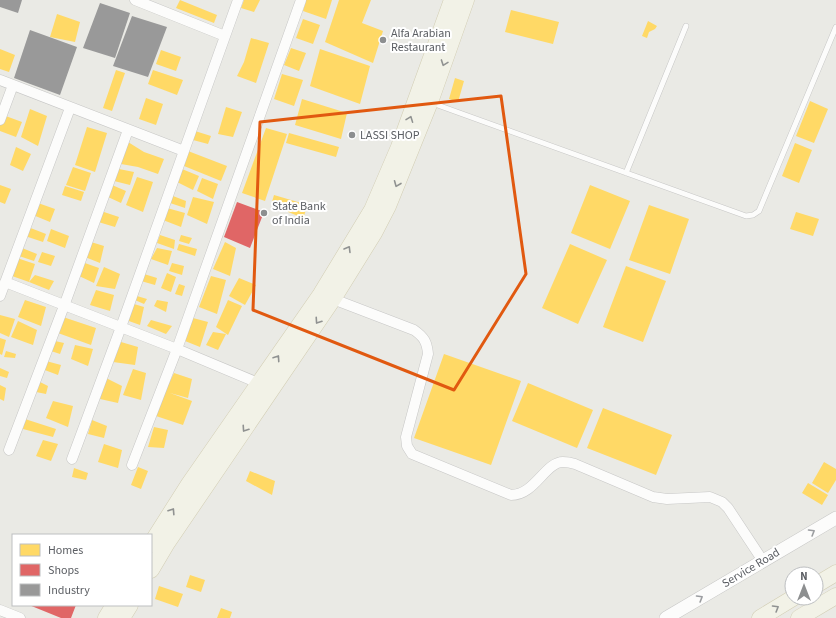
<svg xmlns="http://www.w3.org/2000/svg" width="836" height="618" font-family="'Source Sans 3',sans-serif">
	<rect width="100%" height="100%" fill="#eaeae5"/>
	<path fill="#ffd966" d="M180,0L217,15L214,23L176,8Z
		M244,0H260L254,12L241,8Z
		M306,0H332L326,19L303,11Z
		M339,0H371L362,23L383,31L373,63L325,42Z
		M511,10L559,22L553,44L505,32Z
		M57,14L80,22L75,42L50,37Z
		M303,19L320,25L313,44L296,38Z
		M648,21L657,26L655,29L649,32L647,38L642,36Z
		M251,38L269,43L256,83L237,76L244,62Z
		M291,48L306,53L299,71L284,65Z
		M0,49L15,55L9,72L0,69Z
		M320,49L370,66L360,104L310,86Z
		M161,50L181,57L176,71L156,64Z
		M116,70L125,73L112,111L103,108Z
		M153,70L183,80L177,95L148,84Z
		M282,74L303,80L294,106L274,99Z
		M455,78L464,81L458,102L449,99Z
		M146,98L163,104L156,125L139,119Z
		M302,99L347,113L341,139L295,125Z
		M810,101L828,109L814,143L796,136Z
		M226,107L242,112L233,137L218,134Z
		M30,109L47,116L38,146L21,137Z
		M3,115L22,122L16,137L0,131V124Z
		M87,127L107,133L95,172L75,165Z
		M266,128L287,134L265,201L242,193Z
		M195,131L211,136L208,144L193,140Z
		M289,133L339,147L336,157L286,143Z
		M128,142L144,152L164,159L158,174L138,167L121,164Z
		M795,143L812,150L799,183L782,176Z
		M16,147L31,154L23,171L10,165Z
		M188,151L227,166L221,181L184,166Z
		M73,167L91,173L85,191L66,185Z
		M114,168L134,172L130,185L114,181Z
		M182,169L199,176L193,190L177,182Z
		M137,177L153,182L143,212L126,205Z
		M202,178L218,184L213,199L197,191Z
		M0,185L11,189L5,204L0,202Z
		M112,185L126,191L121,203L108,197Z
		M590,185L630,201L610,249L571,233Z
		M65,186L84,192L81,201L62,195Z
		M274,195L308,205L303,218L271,205Z
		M173,196L186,201L185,208L170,203Z
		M193,197L214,202L207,224L187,215Z
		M38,203L55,209L50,222L33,215Z
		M649,205L689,219L670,274L629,260Z
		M167,208L185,213L181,227L163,220Z
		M101,211L119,217L115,227L95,221Z
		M796,212L819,219L813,236L790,229Z
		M28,227L46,234L43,242L25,236Z
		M51,229L69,236L65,248L47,241Z
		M160,235L175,240L174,249L157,243Z
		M181,235L192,238L189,244L179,241Z
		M91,242L104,246L100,263L85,257Z
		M225,242L236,248L230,276L213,269Z
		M179,244L197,249L195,256L177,250Z
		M570,244L607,260L578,324L542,308Z
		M22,248L37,254L34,261L19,256Z
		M157,248L172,251L168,265L151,259Z
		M42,252L55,256L51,266L38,262Z
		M17,258L35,264L29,282L35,275L54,281L49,290L29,282L12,276Z
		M82,262L99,268L94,283L79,276Z
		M172,263L184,266L182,275L169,271Z
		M626,266L666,281L643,342L603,327Z
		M104,267L120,274L115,289L96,286Z
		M167,273L176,277L171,292L161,288Z
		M144,274L157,278L155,285L141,281Z
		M211,276L226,280L217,314L199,307Z
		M239,278L256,285L245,305L229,296Z
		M179,284L185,286L182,296L175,294Z
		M96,290L114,295L110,311L90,305Z
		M137,296L147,299L144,304L135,300Z
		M25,300L46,307L41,326L18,317Z
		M157,300L168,302L166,312L154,306Z
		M228,300L242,306L228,335L216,327Z
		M134,304L144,307L140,325L126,320Z
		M0,315L15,319L9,337L0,333Z
		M63,317L96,328L91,345L58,333Z
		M193,318L208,322L200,347L185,341Z
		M151,320L172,326L166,334L147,326Z
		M18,321L37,330L33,345L11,337Z
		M213,332L226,334L218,350L206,345Z
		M0,338L6,340L2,355L0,354Z
		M55,341L64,343L60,354L51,351Z
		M121,342L138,347L135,365L113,362Z
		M75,345L93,349L88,366L71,359Z
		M6,351L16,354L15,358L4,357Z
		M444,354L521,381L491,465L414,438Z
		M46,361L61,365L58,375L42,369Z
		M0,368L9,372L7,378L0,376Z
		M133,369L146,373L141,400L123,395Z
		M174,373L192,379L188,398L170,393L192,401L183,425L156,416L165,391Z
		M106,378L122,386L118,403L100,399Z
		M38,381L48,386L46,394L36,392Z
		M528,383L593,410L577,448L512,421Z
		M0,385L6,388L4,401L0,399Z
		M53,401L73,406L68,427L46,418Z
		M603,408L672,435L656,475L587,448Z
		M25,419L56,429L53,437L23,429Z
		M92,420L107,426L104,438L88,434Z
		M154,427L168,430L164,448L148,447Z
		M43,440L58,444L51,461L36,456Z
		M104,444L122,450L118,468L98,462Z
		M824,462L836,469V480L828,493L812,483Z
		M138,467L148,471L141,489L131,485Z
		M74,468L88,473L86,480L72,477Z
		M250,471L275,481L272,495L246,481Z
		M808,483L828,495L822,505L802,493Z
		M190,575L205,580L201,592L186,587Z
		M159,586L183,594L178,607L155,599Z
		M221,608L232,612L230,618H217Z"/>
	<path fill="#e06666" d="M237,202L264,212L250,248L224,237Z
		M29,605H76L71,618H61Z"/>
	<path fill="#999" d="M0,0H22L18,13L0,7Z
		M100,3L130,13L115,58L83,48Z
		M132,16L167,27L148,77L113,66Z
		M30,30L77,47L60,95L14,78Z"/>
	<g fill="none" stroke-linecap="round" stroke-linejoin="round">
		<defs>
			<path id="service" d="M432,103L746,216L753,215L759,211L836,27
				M626,173L686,26"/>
			<path id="minor" d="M135,0L225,36
				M0,80L184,151
				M0,120L13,85
				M5,282L177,349L263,385
				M0,296L70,108
				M333,299L414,330C424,337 427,342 428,354L406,437L407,446L412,454L511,495C535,495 545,462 563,462C567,462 572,463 575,464L653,497L667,499L710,497L722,502L728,508L763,561
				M9,450L64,306L128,130
				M72,459L121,327L238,0
				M132,465L177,349L301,0
				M0,610L20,618"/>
			<path id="tertiary" d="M666,618L836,518"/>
			<path id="primary" d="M151,544L189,484L321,294L372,210L399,147L452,0
				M151,570L167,543L333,299L374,233L388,206L430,102L466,0
				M816,585L836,573
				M106,618L114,605
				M122,618L130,605
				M760,618L793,598
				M799,618L836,596"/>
		</defs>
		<use href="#service" stroke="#c7c7c6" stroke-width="6"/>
		<use href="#minor" stroke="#c7c7c6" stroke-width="11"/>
		<use href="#tertiary" stroke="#c7c7c6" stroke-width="14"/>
		<use href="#primary" stroke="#d2cdb3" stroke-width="17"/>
		<use href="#service" stroke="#fcfcfb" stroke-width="5"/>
		<use href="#minor" stroke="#fcfcfb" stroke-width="10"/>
		<use href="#tertiary" stroke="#fcfcfb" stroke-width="13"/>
		<use href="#primary" stroke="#f2f2e7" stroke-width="16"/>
	</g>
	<defs><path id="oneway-chevron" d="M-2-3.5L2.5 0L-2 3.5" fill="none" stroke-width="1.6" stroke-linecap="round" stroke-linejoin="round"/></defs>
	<g stroke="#909291">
		<use href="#oneway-chevron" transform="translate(444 63) rotate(110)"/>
		<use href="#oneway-chevron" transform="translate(410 119) rotate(-69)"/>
		<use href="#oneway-chevron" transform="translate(397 184) rotate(112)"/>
		<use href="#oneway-chevron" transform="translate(348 249) rotate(-59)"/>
		<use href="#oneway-chevron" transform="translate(318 321) rotate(124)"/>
		<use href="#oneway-chevron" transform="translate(277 358) rotate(-56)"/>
		<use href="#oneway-chevron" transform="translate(245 429) rotate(124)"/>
		<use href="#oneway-chevron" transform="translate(172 511) rotate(-57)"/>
		<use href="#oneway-chevron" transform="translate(776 608) rotate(-31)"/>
	</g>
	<g stroke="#9b9da0">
		<use href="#oneway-chevron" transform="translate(812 532) rotate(-31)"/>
		<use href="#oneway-chevron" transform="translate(700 598) rotate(-31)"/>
	</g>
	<path fill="none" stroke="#e15910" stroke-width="3" stroke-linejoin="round" d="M501,96L526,274L454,390L253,310L260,122Z"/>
	<g fill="#8d8f90" stroke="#fff" stroke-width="1.5">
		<circle cx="383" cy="40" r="4"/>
		<circle cx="352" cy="135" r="4"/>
		<circle cx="264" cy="213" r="4"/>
	</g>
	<g text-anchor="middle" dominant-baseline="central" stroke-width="4" stroke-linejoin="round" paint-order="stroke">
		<g font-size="12" fill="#5b5e63" stroke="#fff" text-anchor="start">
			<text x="391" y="33">Alfa Arabian<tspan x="391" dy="14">Restaurant</tspan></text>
			<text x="360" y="135">LASSI SHOP</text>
			<text x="272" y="206">State Bank<tspan x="272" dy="14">of India</tspan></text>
		</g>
		<g font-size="12" fill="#5b5e63" stroke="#fff">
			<text transform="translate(751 568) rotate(-31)">Service Road</text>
		</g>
	</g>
	<rect x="12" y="534" width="140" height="72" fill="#ffffff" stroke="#bdbfc1"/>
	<rect x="20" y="544" width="20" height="12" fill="#ffd966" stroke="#bdbfc1"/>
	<text x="48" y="554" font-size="12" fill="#5b5e63">Homes</text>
	<rect x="20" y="564" width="20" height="12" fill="#e06666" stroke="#bdbfc1"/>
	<text x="48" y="574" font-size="12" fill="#5b5e63">Shops</text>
	<rect x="20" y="584" width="20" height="12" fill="#999999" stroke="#bdbfc1"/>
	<text x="48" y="594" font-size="12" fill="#5b5e63">Industry</text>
	<g transform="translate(804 586)"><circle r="19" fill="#ffffff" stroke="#bdbfc1"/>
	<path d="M0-3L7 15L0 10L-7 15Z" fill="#8d8f90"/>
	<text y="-6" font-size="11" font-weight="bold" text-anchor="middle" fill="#5b5e63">N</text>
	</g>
</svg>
